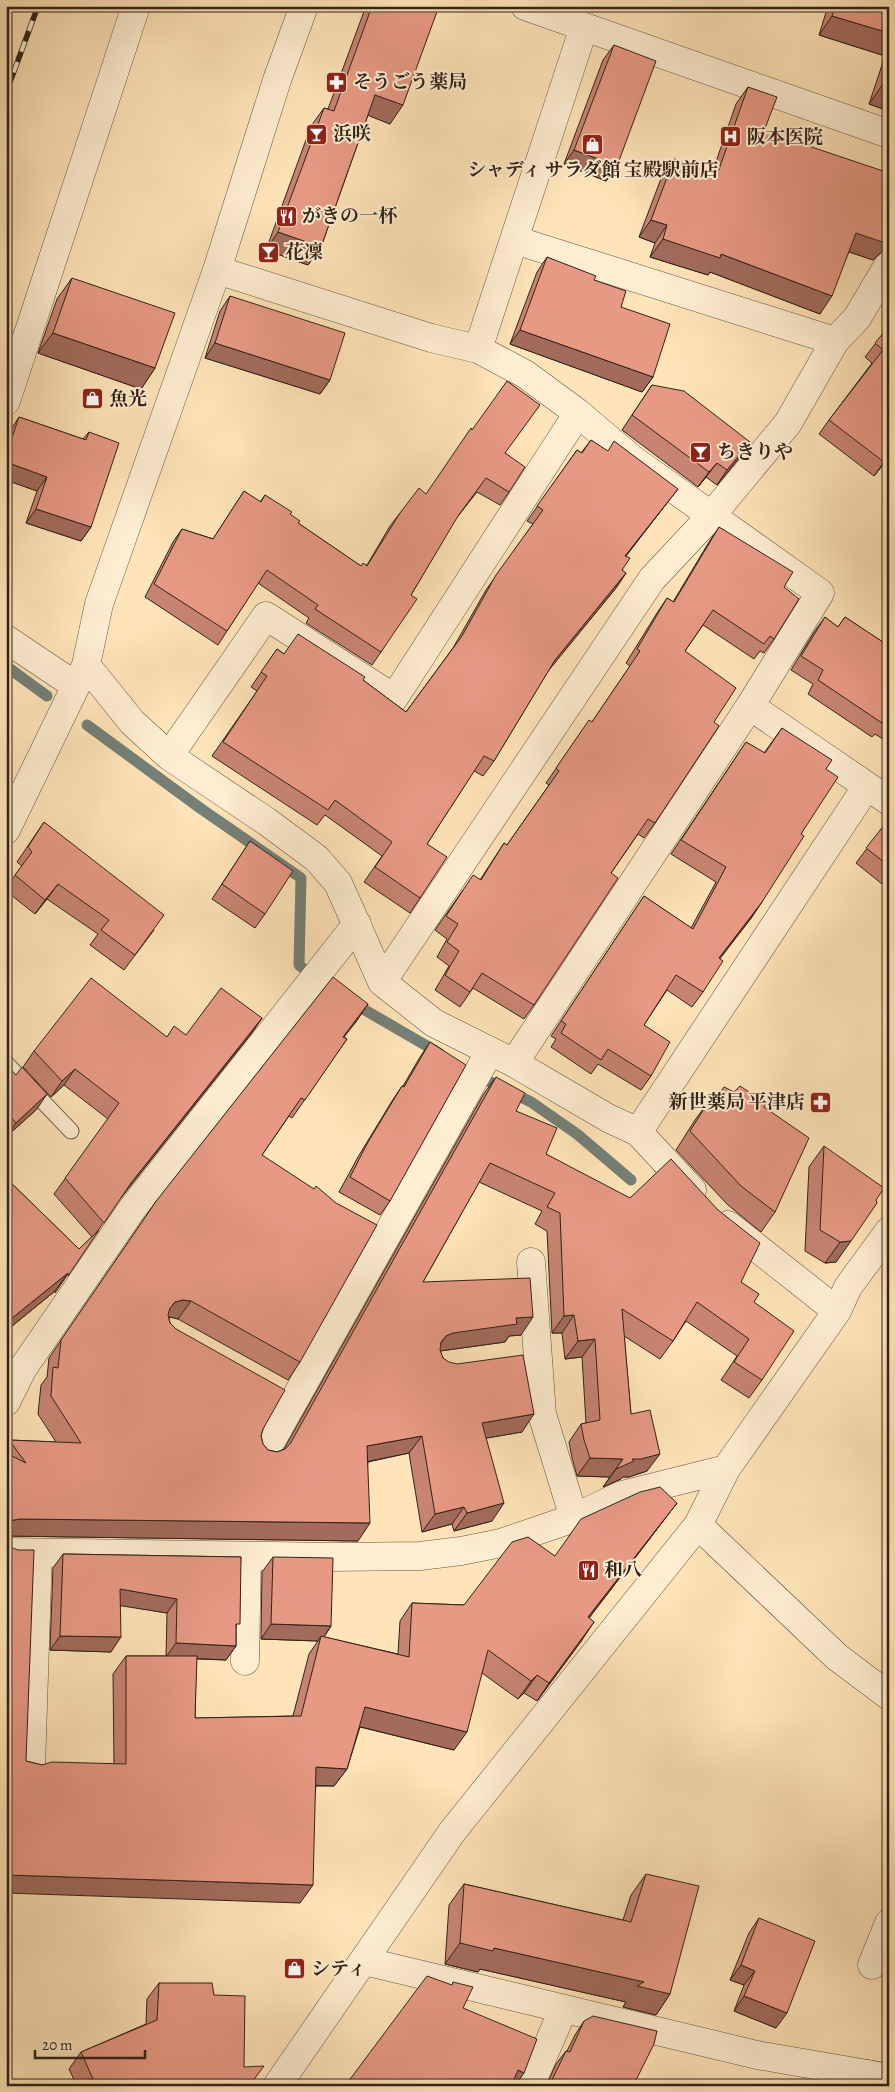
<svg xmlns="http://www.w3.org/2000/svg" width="895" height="2092" font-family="Alegreya,'Noto Serif JP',serif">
	<rect width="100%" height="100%" fill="#fee4b8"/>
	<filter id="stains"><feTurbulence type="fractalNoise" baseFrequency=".004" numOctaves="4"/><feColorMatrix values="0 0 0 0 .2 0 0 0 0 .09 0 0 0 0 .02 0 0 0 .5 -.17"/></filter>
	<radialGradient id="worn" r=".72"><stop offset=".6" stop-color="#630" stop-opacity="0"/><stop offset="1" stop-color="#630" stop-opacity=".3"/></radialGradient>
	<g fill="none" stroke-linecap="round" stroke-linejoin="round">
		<path stroke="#748077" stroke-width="11" d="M6,666L47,696
			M87,725L200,808L301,878L299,965L315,978
			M351,1002L439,1053
			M476,1075L531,1102L577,1134L631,1180"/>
		<defs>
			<path id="lane" d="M6,1063L71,1131"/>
			<path id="street" d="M525,6L889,134
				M515,240L835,341
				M217,270L431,338L478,349L525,374L578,413L632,459L820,593L750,706L889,801
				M478,349L584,27
				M6,401L136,6
				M6,639L76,686
				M86,665L132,722L169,756L266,821L316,858L338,883L382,982L434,1023L514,1063L608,1118L638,1132L692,1190
				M169,756L266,616L394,698L578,413
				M6,830L86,665L99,604L217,270L277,80L304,6
				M382,982L652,579L711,516L788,423L835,341L857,318L889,264
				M514,1063L750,706
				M638,1132L867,786
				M728,1225L837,1311
				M531,1262L542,1414L574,1518
				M6,1402L23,1368L132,1209L357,924
				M264,1454L490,1051
				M6,1552L333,1557L420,1556L461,1551L501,1543L574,1518L622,1495L726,1469
				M245,1661L247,1556
				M31,1767L38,1553
				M364,1961L757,2055L867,2074
				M872,1965L889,1923
				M277,2086L452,1832L698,1525L726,1469L837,1311L848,1287L889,1231
				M530,2086L563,2010"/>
			<path id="secondary" d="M698,1525L837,1657L889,1696
				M867,2074L889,2078"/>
		</defs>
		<use href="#lane" stroke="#645241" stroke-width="17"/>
		<use href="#street" stroke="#645241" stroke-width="29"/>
		<use href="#secondary" stroke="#312219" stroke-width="29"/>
		<use href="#lane" stroke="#feedd1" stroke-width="15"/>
		<use href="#street" stroke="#feedd1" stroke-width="28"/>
		<use href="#secondary" stroke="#feedd1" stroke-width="28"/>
		<defs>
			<path id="rail" d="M6,93L38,6"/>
		</defs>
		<use href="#rail" stroke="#312219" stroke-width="5.5"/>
		<use href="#rail" stroke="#feedd1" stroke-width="4" stroke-dasharray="11" stroke-linecap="butt"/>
	</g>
	<path fill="#c78472" stroke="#312219" d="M366,6H439L390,124L368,115L321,247L308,265L266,250L311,126L324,108L328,109Z
		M828,6H889V111L869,104L885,56L819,35Z
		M614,45L617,166L606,181L564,164L603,60Z
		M748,87L764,131L885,249L873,260L849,252L820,314L710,272L708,275L650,257L655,243L639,237L662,176L674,159L712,173L736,104Z
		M547,257L594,280L621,307L653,377L642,392L510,344L537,272Z
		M72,278L155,368L141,389L38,353L57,299Z
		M230,296L330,380L320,394L205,358L220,311Z
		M889,326V457L874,476L819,434L829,420L872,363L865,357Z
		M652,385L740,457L717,485L706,477L698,487L622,430Z
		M19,417L83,439L89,432L91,527L81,541L26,523L37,491L6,480V441L10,431Z
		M591,440L667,503L626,556L622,570L626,573L616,588L550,668L494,761L483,776L474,771L427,844L420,898L410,913L364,882L382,856L325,815L317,825L212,756L257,691L251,687L277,649L284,654L363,680L406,712L453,648L486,590L533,524L527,521L577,450L581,453Z
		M506,453L509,492L500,505L477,492L455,520L411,595L381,652L372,665L306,623L309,618L258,583L218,645L145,597L173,542L182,529L213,539L244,491L260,502L265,495L290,514L298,523L361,566L367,565L390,526L400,513L426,494Z
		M719,527L784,587L774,639L764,653L760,651L754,659L703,625L685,651L714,722L655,823L644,838L638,834L611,873L534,1005L524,1019L473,988L460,1007L435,990L449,966L437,957L447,939L435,930L463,890L480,880L504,843L507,845L549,785L546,783L579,735L592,722L630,666L626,663L657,613L667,598L673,602L709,542Z
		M825,617L838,627L845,617L889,646V743L875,734L872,737L808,694L813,684L791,670L814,632Z
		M782,728L826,769L801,834L752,917L720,958L703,992L692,1007L667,990L644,1025L651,1076L641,1090L598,1064L591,1074L551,1047L556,1039L551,1036L644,896L691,928L716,882L671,854L746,742L764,753Z
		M889,819V878L887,876L882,884L856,863Z
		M44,822L154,930L124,970L90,945L98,934L47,899L35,914L6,891V887L22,866L17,862Z
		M250,841L265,914L255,928L212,899Z
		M368,1004L344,1037L347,1039L292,1118L289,1116L262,1155L300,1362L288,1380L178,1319L170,1317L169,1318L170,1323L263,1429L261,1436L263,1444L268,1450L277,1452L284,1449L483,1095L496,1077L516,1111L546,1154L741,1282L754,1302L762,1380L749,1398L721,1380L737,1356L686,1321L673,1341L660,1359L624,1336L631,1414L647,1471L629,1477H623L621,1479L603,1487L610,1477L577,1476L572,1458L569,1442L581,1424L586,1423L582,1357L565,1359L562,1333H552L547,1231L535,1224L542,1211L479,1182L423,1282L521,1335L509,1336L505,1342L440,1351L443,1358L522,1432L486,1438L492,1521L454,1531L452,1524L422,1532L409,1453L368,1462L358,1541L6,1536V1443L9,1440L56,1442L38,1414L41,1385L47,1377L49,1358L157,1200Z
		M262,1018L251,1034L121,1197L55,1293V1291L6,1331V1178L79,1249L92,1237L54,1194L108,1119L64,1085L51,1097L23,1067L34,1051L186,1035Z
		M430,1042L390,1201L380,1215L339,1192L358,1157L392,1101L402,1086H403L420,1057Z
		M6,1064L37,1109L6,1137Z
		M709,1101L713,1103L764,1107L775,1212L761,1232L728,1205L676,1150L695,1120Z
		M824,1146L876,1200L836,1262L825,1263L805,1251L809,1167Z
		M664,1520L589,1618L582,1640L537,1701L524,1693L518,1699L482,1673L454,1750L360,1727L347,1769L334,1786H316L300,1903L26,1761L42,1765L114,1764L113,1674L126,1656H166L167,1613L120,1605L111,1652L50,1650L53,1568L63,1554L241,1557L236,1629V1646L226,1660L196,1659L195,1718L293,1716L309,1654L318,1641L261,1639L262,1572L273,1557L331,1626L324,1637L398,1654L400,1621L412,1603L464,1605L555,1556Z
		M646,1874L670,1994L656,2015L623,2007L626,2002L480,1969L478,1972L445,1964L449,1905L464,1884L623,1920L631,1895Z
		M759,1918L776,2028L734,2011L744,1985L730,1980L749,1933Z
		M159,1983L214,1995L244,2067L250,2086H77L69,2069L81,2052L146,2024L147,1999Z
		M584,2021L633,2086H546L556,2064L566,2051H567L575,2035Z"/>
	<path fill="#a26b5c" stroke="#312219" d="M832,16L889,33V51L885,56L819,35Z
		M883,84L889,86V111L869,104Z
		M375,95L403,105L390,124L362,113Z
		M574,150L617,166L606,181L564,164Z
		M651,220L667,225L655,243L639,237Z
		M278,232L321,247L308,265L266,250Z
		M856,233L889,240V244L885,249L873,260L844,250Z
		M663,239L721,254L832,296L820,314L710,272L708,275L650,257Z
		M520,330L653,377L642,392L510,344Z
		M53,333L155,368L141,389L38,353Z
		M215,343L330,380L320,394L205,358Z
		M750,442L740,457L717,485L727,470Z
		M889,455V457L874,476Z
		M6,462L47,477L37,491L6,480Z
		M717,463L706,477L698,487L709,472Z
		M678,489L667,503L615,570L625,556Z
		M36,509L91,527L81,541L26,523Z
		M626,573L616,588L545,675L555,660Z
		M58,884L47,899L35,914L45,900Z
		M762,902L752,917L709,973L719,958Z
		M368,1004L356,1022L330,1054L343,1037Z
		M262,1018L251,1034L120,1199L131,1183Z
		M75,1069L64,1085L51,1097L62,1081Z
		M47,1094L37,1109L6,1137L16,1123Z
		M851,1241L836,1262L825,1263L840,1242Z
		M68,1273L55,1291L6,1331V1323Z
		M183,1300L191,1301L178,1319L170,1317L163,1320L170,1308L175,1302Z
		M574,1315L562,1333H552L564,1316Z
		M533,1317L521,1335L509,1336L505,1342L440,1351L434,1353L446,1336L453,1333L516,1318Z
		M595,1339L582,1357L565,1359L578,1341Z
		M534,1414L522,1432L470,1441L482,1423Z
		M422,1436L409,1453L355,1464L367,1446Z
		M660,1454L647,1471L629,1477H623L621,1479L603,1487L616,1469L632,1459Z
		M590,1458L623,1459L610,1477L577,1476Z
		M504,1503L492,1521L454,1531L467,1513Z
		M677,1503L664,1520L576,1635L588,1617Z
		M464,1507L452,1524L422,1532L435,1514Z
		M19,1519L370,1523L358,1541L6,1536V1525L10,1521Z
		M120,1589L177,1599L167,1613L110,1604Z
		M594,1622L582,1640L537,1701L549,1683Z
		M271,1624L331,1626L321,1641V1636L318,1641L261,1639Z
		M60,1636L121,1637L111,1652L50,1650Z
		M176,1643L236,1646L226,1660L166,1657Z
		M537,1675L524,1693L518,1699L531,1681Z
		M365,1707L467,1732L454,1750L353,1725Z
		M316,1767L347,1769L334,1786L304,1785Z
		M6,1875L313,1885L300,1903L6,1893Z
		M460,1943L494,1948L644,1982L670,1994L656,2015L623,2007L626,2002L480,1969L478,1972L445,1964Z
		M741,1965L755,1971L744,1985L730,1980Z
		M744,1996L787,2013L776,2028L734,2011Z
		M518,2070L524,2073L515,2086H513L509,2084Z"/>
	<path fill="#e79984" stroke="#312219" d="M372,6H439L403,105L375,95L321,247L278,232L324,108L334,111Z
		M836,6H889V33L832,16Z
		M614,45L656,61L617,166L574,150Z
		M889,67V86L883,84Z
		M748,87L777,97L764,131L889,173V240L885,243L856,233L832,296L721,254L720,258L663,239L667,225L651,220L674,159L717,175Z
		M547,257L596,276L594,280L626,291L621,307L670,324L653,377L520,330Z
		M72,278L175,313L155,368L53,333Z
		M230,296L345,333L330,380L215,343Z
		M889,326V455L884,462L829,420L883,350L875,343Z
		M507,381L540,405L505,453L525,467L509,492L486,478L458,516L411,595L417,599L381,652L315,609L318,605L267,570L227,631L154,584L182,529L213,539L244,491L261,502L265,495L292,512L290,514L300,521L298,523L361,566L363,563L367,566L400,513L419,488L426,494L471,428L472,430Z
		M652,385L684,391L750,442L727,470L717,463L709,472L632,415Z
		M19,417L86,440L89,432L119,443L91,527L36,509L47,477L6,462V455Z
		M591,440L608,451L614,441L678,489L625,556L630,558L622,570L626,573L555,660L494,761L484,756L427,844L447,857L420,898L375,867L392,842L335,800L328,810L223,742L267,676L261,672L277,649L284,654L298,634L365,677L363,680L406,712L462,636L496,575L543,510L537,506L577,450L582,453Z
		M719,527L793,572L784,587L799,599L774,639L770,636L764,644L713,610L685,651L736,688L714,722L719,726L655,823L648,819L611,873L618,878L534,1005L482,973L470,992L445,975L459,951L447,942L458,924L446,916L473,875L481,880L504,843L507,845L559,771L556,768L589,720L592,722L640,651L637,649L667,598L674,602Z
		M825,617L838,627L845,617L889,646V721L885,719L882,723L818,680L823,670L801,656Z
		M782,728L832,760L826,769L838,777L801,834L804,836L762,902L719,958L723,961L703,992L676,975L644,1025L670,1042L651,1076L608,1049L601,1060L561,1033L566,1024L561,1021L644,896L693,929L726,867L681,840L746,742L765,753Z
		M889,819V866L866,848Z
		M44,822L164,915L135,955L101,930L109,920L58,884L45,900L15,875L32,852L28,847Z
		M250,841L293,871L265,914L222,884Z
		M333,977L368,1004L343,1037L347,1039L305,1100L301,1098L262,1155L314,1189L316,1186L336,1203L377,1225L300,1362L191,1301L183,1300L175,1302L170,1308L168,1315L170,1323L176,1329L285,1390L263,1429L261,1436L263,1444L268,1450L277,1452L285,1449L290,1444L496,1077L525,1093L516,1111L557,1128L546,1154L630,1198L671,1159L718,1210L760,1243L741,1282L759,1294L754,1302L794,1331L762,1380L734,1362L749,1339L697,1302L673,1341L622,1309L631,1414L650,1410L660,1454L641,1459H632L634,1461L616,1469L623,1459L590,1458L584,1440L581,1424L600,1420L595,1339L578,1341L574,1315L564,1316L560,1213L547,1207L555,1193L490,1163L423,1282L530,1278L533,1317L516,1318L517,1324L453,1333L446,1336L441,1342L440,1350L443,1358L449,1362L457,1364L523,1355L534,1414L482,1423L504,1503L467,1513L464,1507L435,1514L422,1436L367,1446L370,1523L19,1519L10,1521L6,1525V1453L26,1463L9,1440L81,1443L51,1396L53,1367L58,1368L61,1340L157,1200Z
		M91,978L167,1037L174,1026L186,1035L221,988L262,1018L131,1183L104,1223L65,1178L119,1103L75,1069L62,1081L34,1051Z
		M430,1042L466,1065L390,1201L350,1177L368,1142L402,1086L404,1087Z
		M6,1064L16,1075L22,1067L47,1094L16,1123L6,1111Z
		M740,1086L766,1103L764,1107L809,1138L775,1212L741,1186L690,1131L709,1101L713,1103L724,1087L734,1092Z
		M824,1146L884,1188L876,1200L877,1203L851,1241L840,1242L820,1230Z
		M6,1178L79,1249L99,1230L68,1276V1273L6,1323Z
		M660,1487L677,1503L588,1617L594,1622L549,1683L537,1675L531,1681L488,1650L467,1732L365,1707L347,1769L316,1767L313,1885L6,1875V1543L10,1547L18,1550H34L26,1761L42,1765L52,1762L126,1764V1656H197L195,1718L301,1716L321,1636L409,1657L412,1603L464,1605L512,1542L528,1537L555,1556L581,1519L640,1492Z
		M63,1554L241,1557L240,1624H236V1646L176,1643L177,1599L120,1589L121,1637L60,1636Z
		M273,1557L333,1558L331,1626L271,1624Z
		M646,1874L699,1886L670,1994L637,1986L644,1982L494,1948L493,1951L460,1943L464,1884L631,1922Z
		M759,1918L815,1941L787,2013L744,1996L755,1971L741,1965Z
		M427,1976L452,1985L453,1982L473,1987L463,2008L537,2039L524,2073L518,2070L511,2086H345Z
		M159,1983H212L214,1995L245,1996L244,2067L264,2066L249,2086H96L81,2052L157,2020Z
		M593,2016L657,2031L654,2044L633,2086H554L550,2084L566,2051L570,2052L584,2021Z"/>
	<defs>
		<symbol id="pharmacy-square" viewBox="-11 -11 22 22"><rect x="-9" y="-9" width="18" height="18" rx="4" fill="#8f2418" stroke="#feedd1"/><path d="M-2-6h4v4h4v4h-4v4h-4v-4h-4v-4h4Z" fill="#fff"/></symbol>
		<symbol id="bar-square" viewBox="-11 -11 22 22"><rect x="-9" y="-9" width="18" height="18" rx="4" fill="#8f2418" stroke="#feedd1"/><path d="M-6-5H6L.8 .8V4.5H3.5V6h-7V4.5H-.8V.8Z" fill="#fff"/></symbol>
		<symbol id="hospital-square" viewBox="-11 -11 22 22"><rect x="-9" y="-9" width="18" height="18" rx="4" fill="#8f2418" stroke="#feedd1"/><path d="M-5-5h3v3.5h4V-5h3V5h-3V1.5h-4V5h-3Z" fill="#fff"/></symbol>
		<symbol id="shop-square" viewBox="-11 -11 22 22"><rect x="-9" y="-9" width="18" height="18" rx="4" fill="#8f2418" stroke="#feedd1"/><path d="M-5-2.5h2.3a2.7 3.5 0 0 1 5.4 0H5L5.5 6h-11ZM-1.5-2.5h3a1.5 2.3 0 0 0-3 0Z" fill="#fff"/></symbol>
		<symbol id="restaurant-square" viewBox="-11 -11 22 22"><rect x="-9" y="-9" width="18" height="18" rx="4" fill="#8f2418" stroke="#feedd1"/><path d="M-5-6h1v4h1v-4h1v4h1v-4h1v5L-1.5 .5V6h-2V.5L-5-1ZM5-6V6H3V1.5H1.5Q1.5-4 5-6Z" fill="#fff"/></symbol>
	</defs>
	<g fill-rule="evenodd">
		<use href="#pharmacy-square" x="324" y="70" width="25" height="25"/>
		<use href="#bar-square" x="304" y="122" width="25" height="25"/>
		<use href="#hospital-square" x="718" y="124" width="25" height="25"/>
		<use href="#shop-square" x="580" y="132" width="25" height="25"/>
		<use href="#restaurant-square" x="274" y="204" width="25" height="25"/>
		<use href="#bar-square" x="256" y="240" width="25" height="25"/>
		<use href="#shop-square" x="80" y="386" width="25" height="25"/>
		<use href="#bar-square" x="688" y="440" width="25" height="25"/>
		<use href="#pharmacy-square" x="808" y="1090" width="25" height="25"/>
		<use href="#restaurant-square" x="576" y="1558" width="25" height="25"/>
		<use href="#shop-square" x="282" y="1956" width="25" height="25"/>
	</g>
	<g text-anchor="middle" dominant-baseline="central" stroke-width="4" stroke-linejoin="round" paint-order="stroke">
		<g font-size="19" font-weight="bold" fill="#312219" stroke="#feedd1" text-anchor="start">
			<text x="353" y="82">そうごう薬局</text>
			<text x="333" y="134">浜咲</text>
			<text x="747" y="137">阪本医院</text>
			<text x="593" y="170" text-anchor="middle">シャディ サラダ館 宝殿駅前店</text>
			<text x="302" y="216">がきの一杯</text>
			<text x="285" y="252">花凜</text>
			<text x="109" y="399">魚光</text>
			<text x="717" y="452">ちきりや</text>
			<text x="805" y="1102" text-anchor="end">新世薬局 平津店</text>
			<text x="604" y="1570">和八</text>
			<text x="311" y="1969">シティ</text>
		</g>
	</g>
	<rect width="895" height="2092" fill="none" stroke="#fee4b8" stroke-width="25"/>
	<rect x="8" y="8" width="880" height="2077" fill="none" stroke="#312219" stroke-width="2.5"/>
	<rect x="12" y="12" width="870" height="2067" fill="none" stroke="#312219"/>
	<path d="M35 2050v8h110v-8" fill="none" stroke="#312219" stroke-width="2.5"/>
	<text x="42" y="2050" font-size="15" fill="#312219" stroke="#feedd1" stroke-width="4" paint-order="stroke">20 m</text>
	<rect width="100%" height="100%" filter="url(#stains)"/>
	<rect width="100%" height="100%" fill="url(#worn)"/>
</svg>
